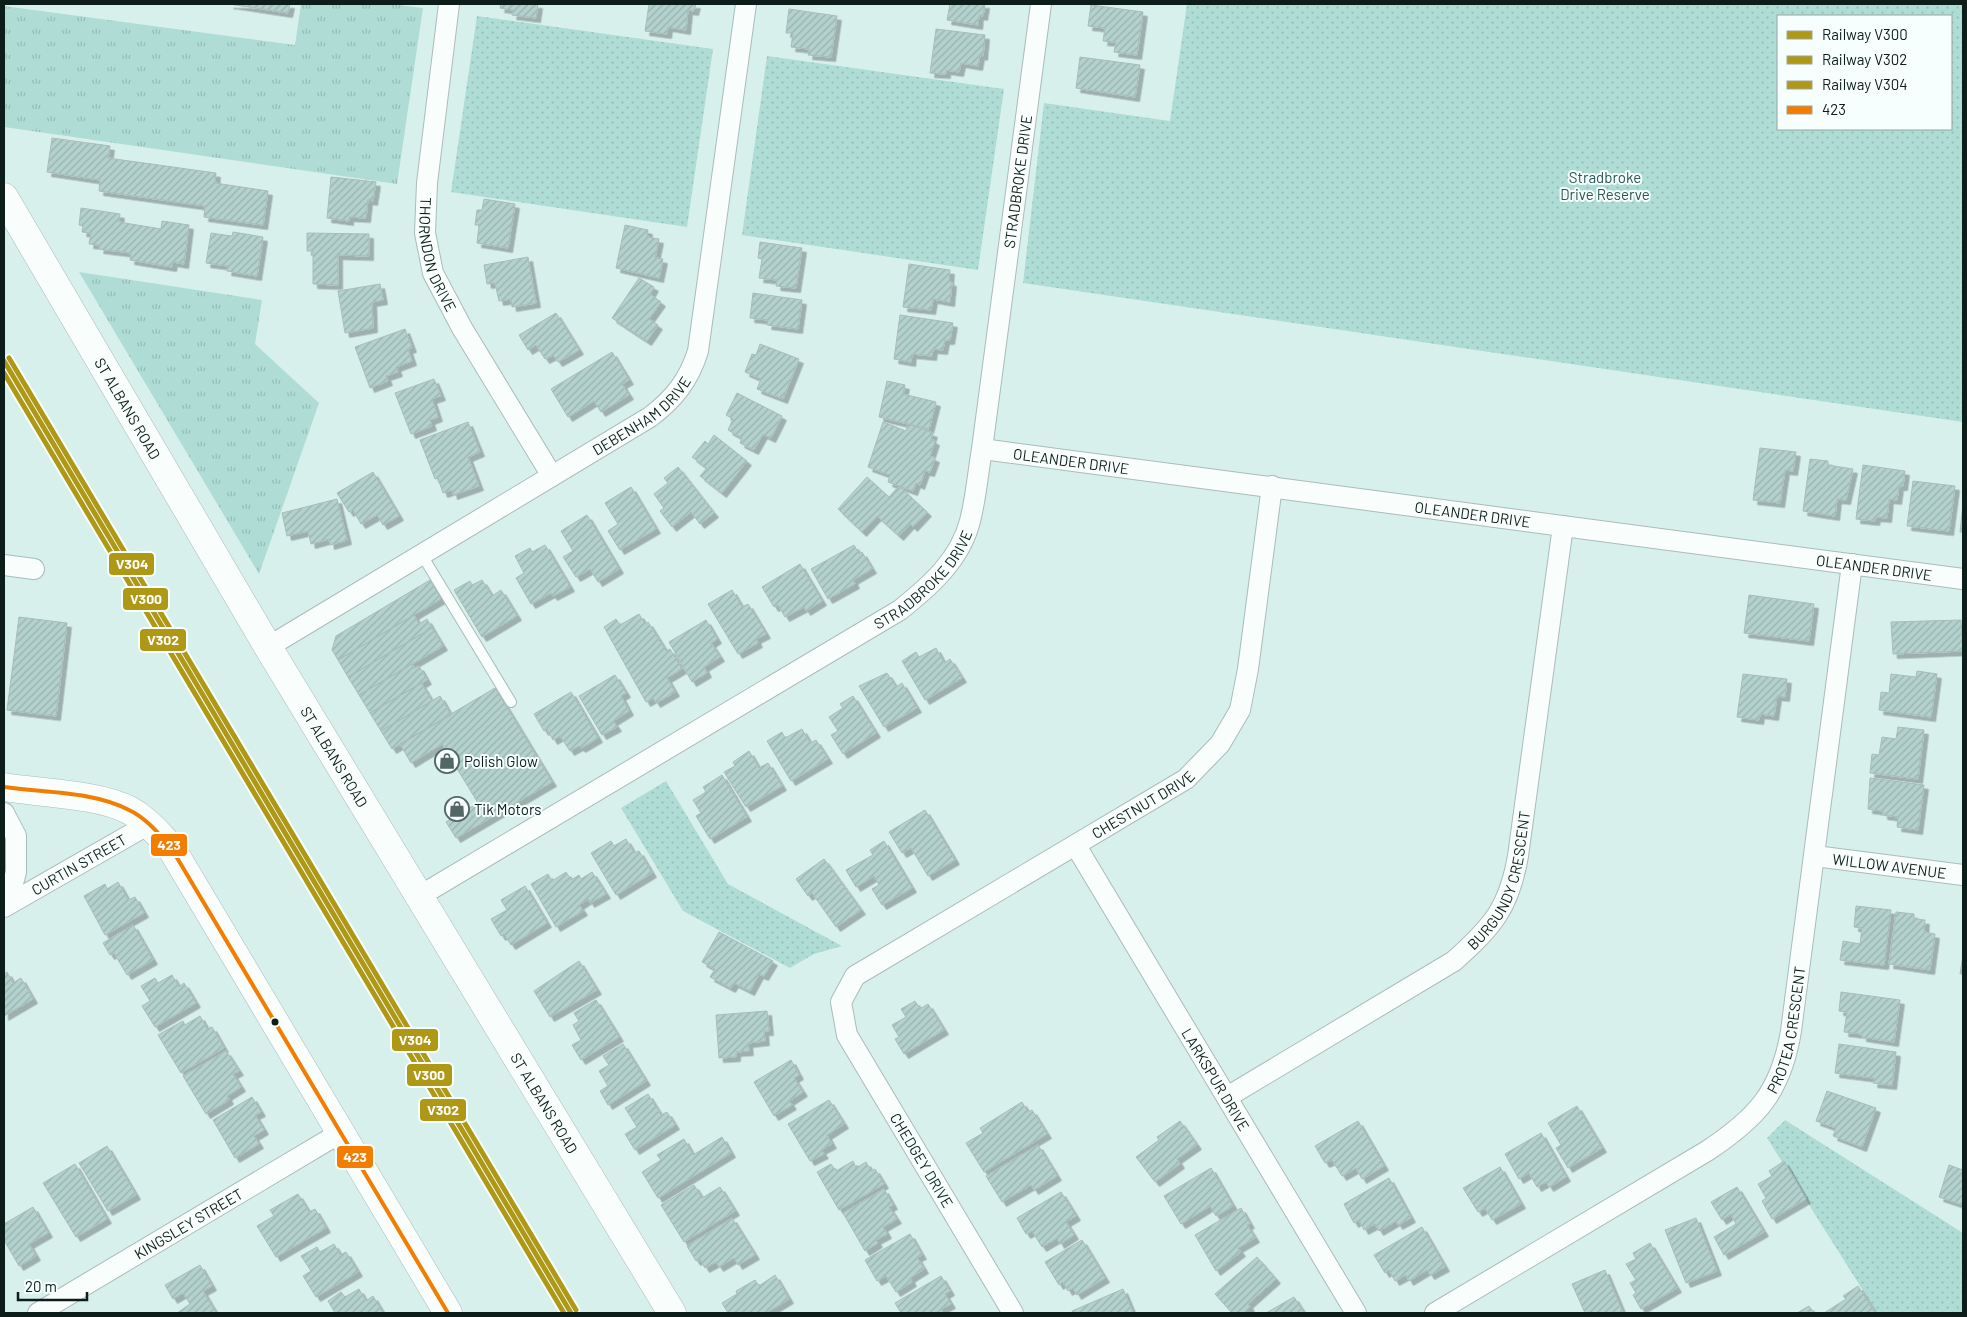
<svg xmlns="http://www.w3.org/2000/svg" width="1967" height="1317" font-family="Barlow,sans-serif">
	<defs>
		<pattern id="grass-tufts" width="24" height="20" patternUnits="userSpaceOnUse" patternTransform="scale(1.25)"><rect width="24" height="20" fill="#afddd6"/><path d="M3 7l-1-3M5 7V3M7 7l1-3M15 17l-1-3M17 17v-4M19 17l1-3" fill="none" stroke="#95bdb7"/></pattern>
		<pattern id="park-dots" width="8" height="8" patternUnits="userSpaceOnUse" patternTransform="scale(1.25)"><rect width="8" height="8" fill="#afddd6"/><path d="M2 2h.1M6 6h.1" fill="none" stroke="#95bdb7" stroke-width="1.8" stroke-linecap="round"/></pattern>
		<pattern id="building-hatch" width="6" height="6" patternUnits="userSpaceOnUse" patternTransform="scale(1.25)"><rect width="6" height="6" fill="#b3d1cd"/><path d="M-1 1l2-2M0 6l6-6M5 7l2-2" fill="none" stroke="#99b3af"/></pattern>
		<filter id="shadow"><feDropShadow dx="4.5" dy="4.5" stdDeviation="0" flood-color="#0004"/></filter>
	</defs>
	<rect width="100%" height="100%" fill="#d8f0ec"/>
	<path fill="url(#grass-tufts)" d="M301,4H391L423,8L397,184L4,127V6L295,45Z
		M79,272L262,300L255,344L319,403L259,574Z"/>
	<path fill="url(#park-dots)" fill-rule="evenodd" d="M1187,4H1963V422L1023,283L1044,103L1170,121ZM1951,16V129H1778V16Z
		M477,16L713,49L687,227L451,192Z
		M767,56L1004,89L978,270L742,235Z
		M666,781L728,884L842,946L814,954L790,968L683,911L621,808Z
		M1785,1120L1963,1233V1313H1877L1767,1138Z"/>
	<path fill="url(#building-hatch)" stroke="#a9bcb9" filter="url(#shadow)" d="M229,4H290L288,13Z
		M501,4H538L536,18L512,15L513,10L500,8Z
		M649,4H696L694,11L688,10L686,30L668,27L667,34L645,31Z
		M950,4H985L983,16L979,15L978,25L947,20Z
		M1091,5L1143,12L1137,55L1114,52L1116,42L1103,41L1105,28L1088,26Z
		M789,9L837,16L831,57L808,55L809,49L791,47L793,33H786Z
		M936,29L985,35L983,56L980,55L978,66L961,63L959,72L946,70V74L930,73Z
		M1080,57L1140,65L1135,97L1076,88Z
		M52,138L110,146L108,158L216,173L215,183L268,191L263,225L204,217L205,206L99,191L100,180L47,172Z
		M331,177L376,182L373,201L368,200L366,218L349,217V221L327,218Z
		M484,199L515,204L508,248L477,243L479,225H475L477,210H482Z
		M81,208L120,214L119,222L161,229L162,221L189,225L184,264L173,262L172,267L130,260L131,253L99,249L100,245L89,244L91,233L82,232L83,226L79,225Z
		M625,225L648,230L647,237L659,239L655,258L663,259L659,278L616,268Z
		M233,232L263,237L257,276L227,271L228,266L206,263L211,233L232,236Z
		M307,233L369,234V256L338,255V285L313,284V251H307Z
		M760,242L802,248L796,288L776,286L777,280L759,278L762,259L758,258Z
		M528,257L536,303L512,307L511,299L499,301L495,283L487,284L484,265Z
		M909,264L950,270L949,281L952,282L950,302L933,299L931,310L903,307Z
		M639,278L654,287L650,294L661,302L649,319L658,325L647,341L612,318Z
		M380,284L383,300L372,302L373,328L345,333L338,291Z
		M753,293L802,300L798,329L767,325L768,320L750,318Z
		M556,313L579,350L558,362L553,355L545,359L536,345L528,350L519,335Z
		M900,315L953,323L950,340H945L943,350L933,349L932,356L912,354L911,362L894,359Z
		M405,329L412,348L408,349L412,361L396,367L398,372L386,376L388,381L370,388L355,347Z
		M760,344L799,359L783,399L757,389L761,379L745,372L752,354L756,355Z
		M612,352L629,380L622,384L629,395L601,412L594,401L568,417L551,389Z
		M434,379L441,396L432,399L438,417L430,420L432,426L411,434L395,393Z
		M887,381L905,385L903,394L936,402L929,429L879,417Z
		M737,393L782,416L771,438L763,434L754,450L740,443L742,438L728,430L733,419L726,415Z
		M468,422L480,452L468,457L479,486L453,495L452,490L443,493L438,478L435,479L420,440Z
		M883,422L906,431L908,424L933,433L931,439L935,441L930,456L935,458L930,472L925,471L920,485L916,483L913,491L888,482L890,475L868,467Z
		M714,435L747,461L722,493L700,476L707,468L692,457L705,441L708,444Z
		M1760,448L1796,452L1793,471L1785,470L1780,503L1753,500Z
		M1810,459L1828,461V465L1853,469L1846,500L1837,499L1835,516L1803,511Z
		M1863,465L1905,471L1903,486H1899L1897,500L1889,499L1887,518L1876,517L1875,521L1856,519Z
		M678,467L714,513L700,524L691,512L672,527L660,511L664,508L654,494L668,483L664,478Z
		M373,472L399,516L383,525L377,515L361,524L353,510L349,512L337,493Z
		M867,477L889,497L899,486L927,512L913,527L910,524L899,536L877,516L862,532L838,509Z
		M1913,481L1955,486L1949,531L1907,526Z
		M631,487L656,529L620,550L608,531L618,524L605,503Z
		M337,499L347,540L330,545L329,539L311,544L308,531L287,536L282,513Z
		M1963,504V532H1960Z
		M587,515L619,569L598,582L590,569L576,577L563,557L573,551L561,531Z
		M545,545L570,587L553,596L551,593L531,604L516,578L524,573L515,556L530,548L532,552Z
		M854,545L859,554L862,552L872,569L853,580L855,584L828,599L811,569Z
		M800,564L822,601L806,611L804,607L785,617L778,605L774,607L762,587Z
		M430,580L441,599L338,660L332,650L336,636Z
		M482,580L492,596L501,590L517,616L482,637L454,590L470,581L472,585Z
		M732,590L742,607L748,604L766,634L756,639L758,643L738,654L708,604Z
		M1749,595L1814,604L1809,641L1744,633Z
		M639,614L645,624L648,622L666,651L670,649L682,669L667,678L675,692L656,703L653,698L646,702L604,627L616,619L620,625Z
		M414,615L419,624L427,619L432,628L348,677L338,660Z
		M19,617L67,623L56,716L7,710Z
		M706,620L717,639L711,643L720,657L704,667L707,673L692,682L669,642Z
		M1961,620L1963,651L1893,654L1891,622Z
		M432,628L443,646L359,695L348,677Z
		M936,648L944,663L950,659L962,678L925,700L902,661L916,652L919,657Z
		M412,664L415,668L419,666L427,680L370,713L359,695Z
		M1917,671L1937,674L1931,717L1879,710L1881,692L1889,693L1891,674L1916,677Z
		M887,673L896,687L902,683L917,708L884,727L859,686Z
		M1743,674L1787,679L1785,697L1777,696L1774,716L1760,714L1759,720L1737,717Z
		M615,675L626,693L621,696L629,711L613,721L617,727L602,735L579,696Z
		M421,683L432,701L381,731L370,713Z
		M495,688L552,782L456,838L446,822L478,803L442,744L411,763L400,744Z
		M571,692L598,738L581,748L579,746L570,751L560,736L553,740L547,729L544,731L534,714Z
		M440,696L451,715L392,749L381,731Z
		M853,696L876,733L843,754L831,735L838,731L829,717L843,708L840,704Z
		M1898,727L1924,730L1918,779L1870,773L1872,754L1879,755L1882,737L1896,739Z
		M802,729L810,743L816,740L828,759L791,781L767,741L782,732L785,738Z
		M749,751L759,768L768,763L782,786L746,807L724,772L735,766L733,762Z
		M722,775L747,817L710,839L696,816L701,813L693,800L706,792L703,787Z
		M1870,778L1924,785L1918,830L1897,827L1898,817L1883,815V811L1868,809Z
		M925,810L955,860L928,876L911,848L902,853L889,832Z
		M626,839L634,853L639,851L652,873L616,895L591,853L611,841L614,846Z
		M884,841L912,888L882,905L872,889L879,885L874,876L856,887L846,870L873,855L870,850Z
		M824,859L861,910L836,927L812,893L808,896L796,879Z
		M566,872L571,880L579,875L581,879L592,872L606,894L590,903L588,899L579,905L583,911L556,927L531,884L548,874L552,881Z
		M118,882L128,900L135,897L144,913L105,935L84,896L105,884L107,889Z
		M525,886L547,923L511,945L504,934L501,936L491,919L507,910L501,900Z
		M1856,906L1891,910L1884,965L1840,960L1843,941L1860,944L1862,928L1854,927Z
		M1896,912L1914,914V919L1925,920L1924,932L1935,934L1930,970L1889,964Z
		M133,925L153,960L127,975L114,953L110,955L103,943Z
		M719,932L773,961L764,976L759,974L750,991L734,983L731,988L710,977L715,969L702,962Z
		M1963,955V974H1960Z
		M579,961L597,990L550,1017L534,991Z
		M7,972L13,983L21,978L33,999L4,1016V974Z
		M172,975L179,987L184,983L196,1003L155,1027L142,1006L150,1001L141,986L155,978L158,983Z
		M1841,992L1900,1000L1894,1042L1862,1037V1034L1844,1032L1847,1012L1839,1011Z
		M596,1000L619,1037L581,1060L572,1045L581,1040L573,1025L579,1021L574,1013Z
		M915,1001L920,1009L928,1004L944,1030L904,1054L895,1039L899,1037L892,1025L906,1017L901,1009Z
		M767,1011L769,1031H764L765,1041L748,1043L749,1051L736,1052V1057L719,1058L716,1015Z
		M200,1016L207,1029L212,1027L224,1048L181,1073L158,1035L183,1021L185,1025Z
		M623,1044L646,1081L608,1105L600,1091L608,1086L599,1071L609,1065L603,1056Z
		M1839,1044L1896,1052L1892,1085L1873,1083L1874,1078L1835,1073Z
		M226,1051L239,1071L233,1074L241,1087L227,1096L229,1100L206,1114L183,1076Z
		M791,1060L799,1075L794,1078L803,1092L789,1101L792,1105L774,1116L754,1082Z
		M1827,1091L1876,1108L1862,1147L1833,1136L1836,1128L1816,1121Z
		M648,1094L661,1115L667,1112L675,1125L635,1150L625,1134L637,1127L625,1108Z
		M252,1097L261,1112L255,1115L264,1130L254,1136L259,1144L235,1158L213,1120Z
		M829,1100L844,1124L827,1135L832,1144L821,1150L824,1154L810,1161L788,1124Z
		M1022,1102L1028,1112L1032,1110L1047,1134L984,1172L966,1143L983,1133L980,1128Z
		M1577,1106L1602,1148L1568,1168L1556,1148L1561,1145L1548,1123Z
		M1180,1121L1197,1145L1177,1159L1180,1164L1155,1182L1136,1157L1159,1140L1157,1137Z
		M1358,1121L1384,1166L1362,1179L1356,1168L1342,1176L1332,1160L1325,1163L1315,1146Z
		M1541,1133L1566,1177L1549,1187L1546,1182L1537,1187L1529,1173L1519,1179L1505,1154Z
		M722,1137L731,1153L658,1198L642,1172L661,1160L657,1155L684,1139L693,1155Z
		M1038,1145L1057,1176L1034,1190L1031,1185L1002,1202L986,1176Z
		M107,1146L136,1195L108,1211L79,1163Z
		M853,1161L856,1168L866,1162L871,1171L875,1169L884,1184L839,1210L817,1172L831,1164L836,1171Z
		M1784,1161L1806,1199L1772,1219L1762,1201L1766,1198L1758,1184L1772,1176L1769,1171Z
		M75,1164L107,1219L76,1237L43,1183Z
		M1949,1165L1963,1170V1205L1939,1197Z
		M1500,1167L1521,1204L1492,1220L1485,1208L1478,1212L1463,1188Z
		M1211,1168L1233,1206L1216,1216L1210,1206L1181,1224L1164,1196Z
		M1389,1178L1411,1218L1398,1225L1396,1221L1379,1231L1375,1224L1364,1230L1359,1220L1354,1223L1344,1204Z
		M694,1185L702,1198L720,1187L735,1211L684,1242L661,1205Z
		M1737,1187L1764,1232L1724,1255L1714,1237L1736,1224L1731,1214L1722,1220L1711,1202Z
		M884,1189L893,1205L889,1207L897,1219L883,1227L887,1234L876,1240L878,1243L865,1251L843,1213Z
		M1061,1192L1076,1216L1066,1222L1074,1235L1060,1244L1057,1238L1042,1247L1032,1231L1026,1234L1017,1218Z
		M298,1194L309,1212L315,1209L326,1228L276,1257L257,1226L274,1216L270,1210Z
		M33,1207L48,1233L29,1244L36,1256L19,1266L4,1240V1224Z
		M1241,1208L1250,1224L1247,1225L1255,1238L1238,1248L1241,1252L1216,1271L1195,1235Z
		M732,1218L755,1255L738,1265L734,1258L719,1267L716,1262L705,1268L700,1259L696,1261L687,1246Z
		M1696,1218L1717,1271L1686,1283L1665,1230Z
		M1422,1227L1445,1267L1430,1275L1427,1270L1409,1281L1406,1275L1395,1281L1389,1270L1385,1273L1374,1255Z
		M910,1234L922,1255L917,1257L924,1269L910,1278L912,1282L896,1292L886,1276L877,1281L865,1260Z
		M1082,1240L1105,1278L1077,1295L1073,1288L1068,1291L1063,1282L1059,1285L1045,1262Z
		M1650,1243L1677,1288L1641,1309L1633,1295L1636,1293L1630,1283L1636,1280L1626,1264L1636,1259L1633,1253Z
		M334,1244L340,1255L346,1252L358,1272L316,1297L303,1276L311,1271L301,1256L317,1247L320,1252Z
		M1257,1257L1276,1279L1248,1304L1250,1307L1243,1313H1232L1215,1294Z
		M200,1265L212,1286L203,1291L216,1313H177L190,1304L183,1293L173,1299L165,1285Z
		M1605,1270L1623,1313H1585L1572,1284Z
		M775,1275L789,1299L766,1313H728L722,1303L737,1294L736,1291L755,1280L759,1286Z
		M941,1276L950,1291L945,1294L951,1304L941,1309L943,1313H901L895,1303Z
		M1858,1286L1875,1313H1824L1846,1299L1843,1296Z
		M359,1289L366,1301L373,1296L383,1313H335L328,1301L341,1292L345,1297Z
		M1123,1289L1133,1313H1073L1072,1311Z
		M1294,1297L1304,1313H1266Z
		M1809,1306L1814,1313H1797Z"/>
	<g fill="none" stroke-linecap="round" stroke-linejoin="round">
		<defs>
			<path id="lane" d="M422,555L511,702"/>
			<g id="street">
				<path id="s1" d="M449,4L427,183L425,233L433,273L462,328L552,476"/>
				<path id="s2" d="M982,449L1963,579"/>
				<path d="M4,565L34,569"/>
				<path id="s3" d="M268,647L650,417C674,399 689,380 698,351L746,4"/>
				<path d="M4,813L16,836V872L7,905"/>
				<path id="s4" d="M1076,846L1356,1313"/>
				<path id="s5" d="M1815,856L1963,875"/>
				<path id="s6" d="M418,897L900,610C930,586 960,560 970,521C976,498 978,472 982,449L1041,4"/>
				<path id="s7" d="M4,907L149,824"/>
				<path id="s8" d="M1227,1097L1454,961C1493,926 1509,908 1518,856L1563,526"/>
				<path id="s9" d="M38,1313L340,1133"/>
				<path id="s10" d="M1013,1313L847,1035L841,1002L855,976L1186,779L1220,744L1240,710L1248,669L1272,486"/>
				<path id="s11" d="M1435,1313L1707,1151C1757,1118 1781,1092 1791,1031L1852,564"/>
			</g>
			<g id="secondary">
				<path id="s12" d="M4,197L268,647L672,1313"/>
				<path d="M4,787C40,793 98,794 129,810C146,819 157,833 170,846L448,1313"/>
			</g>
		</defs>
		<use href="#lane" stroke="#aabcb9" stroke-width="12"/>
		<use href="#street" stroke="#aabcb9" stroke-width="22"/>
		<use href="#secondary" stroke="#aabcb9" stroke-width="29"/>
		<use href="#lane" stroke="#f9fdfc" stroke-width="10"/>
		<use href="#street" stroke="#f9fdfc" stroke-width="20"/>
		<use href="#secondary" stroke="#f9fdfc" stroke-width="28"/>
		<defs>
			<path id="bus-1" d="M4,787C45,793 92,791 129,810C146,818 158,833 170,846L448,1313"/>
		</defs>
		<use href="#bus-1" stroke="#f6fffd" stroke-width="8"/>
		<use href="#bus-1" stroke="#f37d01" stroke-width="4"/>
		<defs>
			<path id="rail-1" d="M4,361L571,1313"/>
			<path id="rail-2" d="M4,373L564,1313"/>
			<path id="rail-3" d="M9,358L576,1310"/>
		</defs>
		<use href="#rail-1" stroke="#f6fffd" stroke-width="9"/>
		<use href="#rail-2" stroke="#f6fffd" stroke-width="9"/>
		<use href="#rail-3" stroke="#f6fffd" stroke-width="9"/>
		<use href="#rail-1" stroke="#af9816" stroke-width="5"/>
		<use href="#rail-2" stroke="#af9816" stroke-width="5"/>
		<use href="#rail-3" stroke="#af9816" stroke-width="5"/>
	</g>
	<defs>
		<symbol id="shop-ring" viewBox="-11 -11 22 22"><circle r="9.5" fill="#f6fffd" stroke="#536764" stroke-width="1.5"/><path d="M-5-2.5h2.3a2.7 3.5 0 0 1 5.4 0H5L5.5 6h-11ZM-1.5-2.5h3a1.5 2.3 0 0 0-3 0Z" fill="#536764"/></symbol>
	</defs>
	<g fill-rule="evenodd">
		<use href="#shop-ring" x="433" y="747" width="28" height="28"/>
		<use href="#shop-ring" x="443" y="795" width="28" height="28"/>
	</g>
	<circle fill="#0c1d1a" stroke="#f6fffd" stroke-width="2" cx="275" cy="1022" r="4.5"/>
	<g text-anchor="middle" dominant-baseline="central" stroke-width="4" stroke-linejoin="round" paint-order="stroke">
		<g font-size="15" fill="#2b5853" stroke="#f6fffd">
			<text x="1605" y="177">Stradbroke<tspan x="1605" dy="17">Drive Reserve</tspan></text>
		</g>
		<g font-size="15" fill="#0c1d1a" stroke="#f6fffd">
			<text stroke="none"><textPath href="#s6" startOffset="1019">STRADBROKE DRIVE</textPath></text>
			<text stroke="none"><textPath href="#s1" startOffset="254">THORNDON DRIVE</textPath></text>
			<text stroke="none"><textPath href="#s12" startOffset="245">ST ALBANS ROAD</textPath></text>
			<text stroke="none"><textPath href="#s3" startOffset="440">DEBENHAM DRIVE</textPath></text>
			<text stroke="none"><textPath href="#s2" startOffset="90">OLEANDER DRIVE</textPath></text>
			<text stroke="none"><textPath href="#s2" startOffset="495">OLEANDER DRIVE</textPath></text>
			<text stroke="none"><textPath href="#s2" startOffset="900">OLEANDER DRIVE</textPath></text>
			<text stroke="none"><textPath href="#s6" startOffset="599">STRADBROKE DRIVE</textPath></text>
			<text stroke="none"><textPath href="#s12" startOffset="650">ST ALBANS ROAD</textPath></text>
			<text stroke="none"><textPath href="#s10" startOffset="722">CHESTNUT DRIVE</textPath></text>
			<text stroke="none"><textPath href="#s7" startOffset="86">CURTIN STREET</textPath></text>
			<text stroke="none"><textPath href="#s5" startOffset="75">WILLOW AVENUE</textPath></text>
			<text stroke="none"><textPath href="#s8" startOffset="361">BURGUNDY CRESCENT</textPath></text>
			<text stroke="none"><textPath href="#s11" startOffset="469">PROTEA CRESCENT</textPath></text>
			<text stroke="none"><textPath href="#s4" startOffset="272">LARKSPUR DRIVE</textPath></text>
			<text stroke="none"><textPath href="#s12" startOffset="1055">ST ALBANS ROAD</textPath></text>
			<text transform="translate(922 1160) rotate(59)">CHEDGEY DRIVE</text>
			<text stroke="none"><textPath href="#s9" startOffset="175">KINGSLEY STREET</textPath></text>
		</g>
		<g font-size="15" fill="#0c1d1a" stroke="#f6fffd" text-anchor="start">
			<text x="464" y="761">Polish Glow</text>
			<text x="474" y="809">Tik Motors</text>
		</g>
	</g>
	<g stroke="#f6fffd" stroke-width="2">
		<rect x="108" y="552" width="47" height="24" rx="5" fill="#af9816"/>
		<rect x="122" y="587" width="47" height="24" rx="5" fill="#af9816"/>
		<rect x="139" y="628" width="48" height="24" rx="5" fill="#af9816"/>
		<rect x="150" y="833" width="38" height="24" rx="5" fill="#f37d01"/>
		<rect x="391" y="1028" width="48" height="24" rx="5" fill="#af9816"/>
		<rect x="406" y="1063" width="47" height="24" rx="5" fill="#af9816"/>
		<rect x="419" y="1098" width="48" height="24" rx="5" fill="#af9816"/>
		<rect x="336" y="1145" width="38" height="24" rx="5" fill="#f37d01"/>
	</g>
	<g font-size="14" text-anchor="middle" font-weight="bold" fill="#fff">
		<text x="132" y="569">V304</text>
		<text x="146" y="604">V300</text>
		<text x="163" y="645">V302</text>
		<text x="169" y="850">423</text>
		<text x="415" y="1045">V304</text>
		<text x="429" y="1080">V300</text>
		<text x="443" y="1115">V302</text>
		<text x="355" y="1162">423</text>
	</g>
	<rect width="1967" height="1317" fill="none" stroke="#0c1d1a" stroke-width="10"/>
	<rect x="1777" y="15" width="175" height="115" fill="#f6fffd" stroke="#98a5a2"/>
	<rect x="1787" y="31" width="25" height="8" fill="#af9816" stroke="#98a5a2"/>
	<text x="1822" y="40" font-size="15" fill="#0c1d1a">Railway V300</text>
	<rect x="1787" y="56" width="25" height="8" fill="#af9816" stroke="#98a5a2"/>
	<text x="1822" y="65" font-size="15" fill="#0c1d1a">Railway V302</text>
	<rect x="1787" y="81" width="25" height="8" fill="#af9816" stroke="#98a5a2"/>
	<text x="1822" y="90" font-size="15" fill="#0c1d1a">Railway V304</text>
	<rect x="1787" y="106" width="25" height="8" fill="#f37d01" stroke="#98a5a2"/>
	<text x="1822" y="115" font-size="15" fill="#0c1d1a">423</text>
	<path d="M18 1292v8h69v-8" fill="none" stroke="#0c1d1a" stroke-width="2.5"/>
	<text x="25" y="1292" font-size="15" fill="#0c1d1a" stroke="#f6fffd" stroke-width="4" paint-order="stroke">20 m</text>
</svg>
